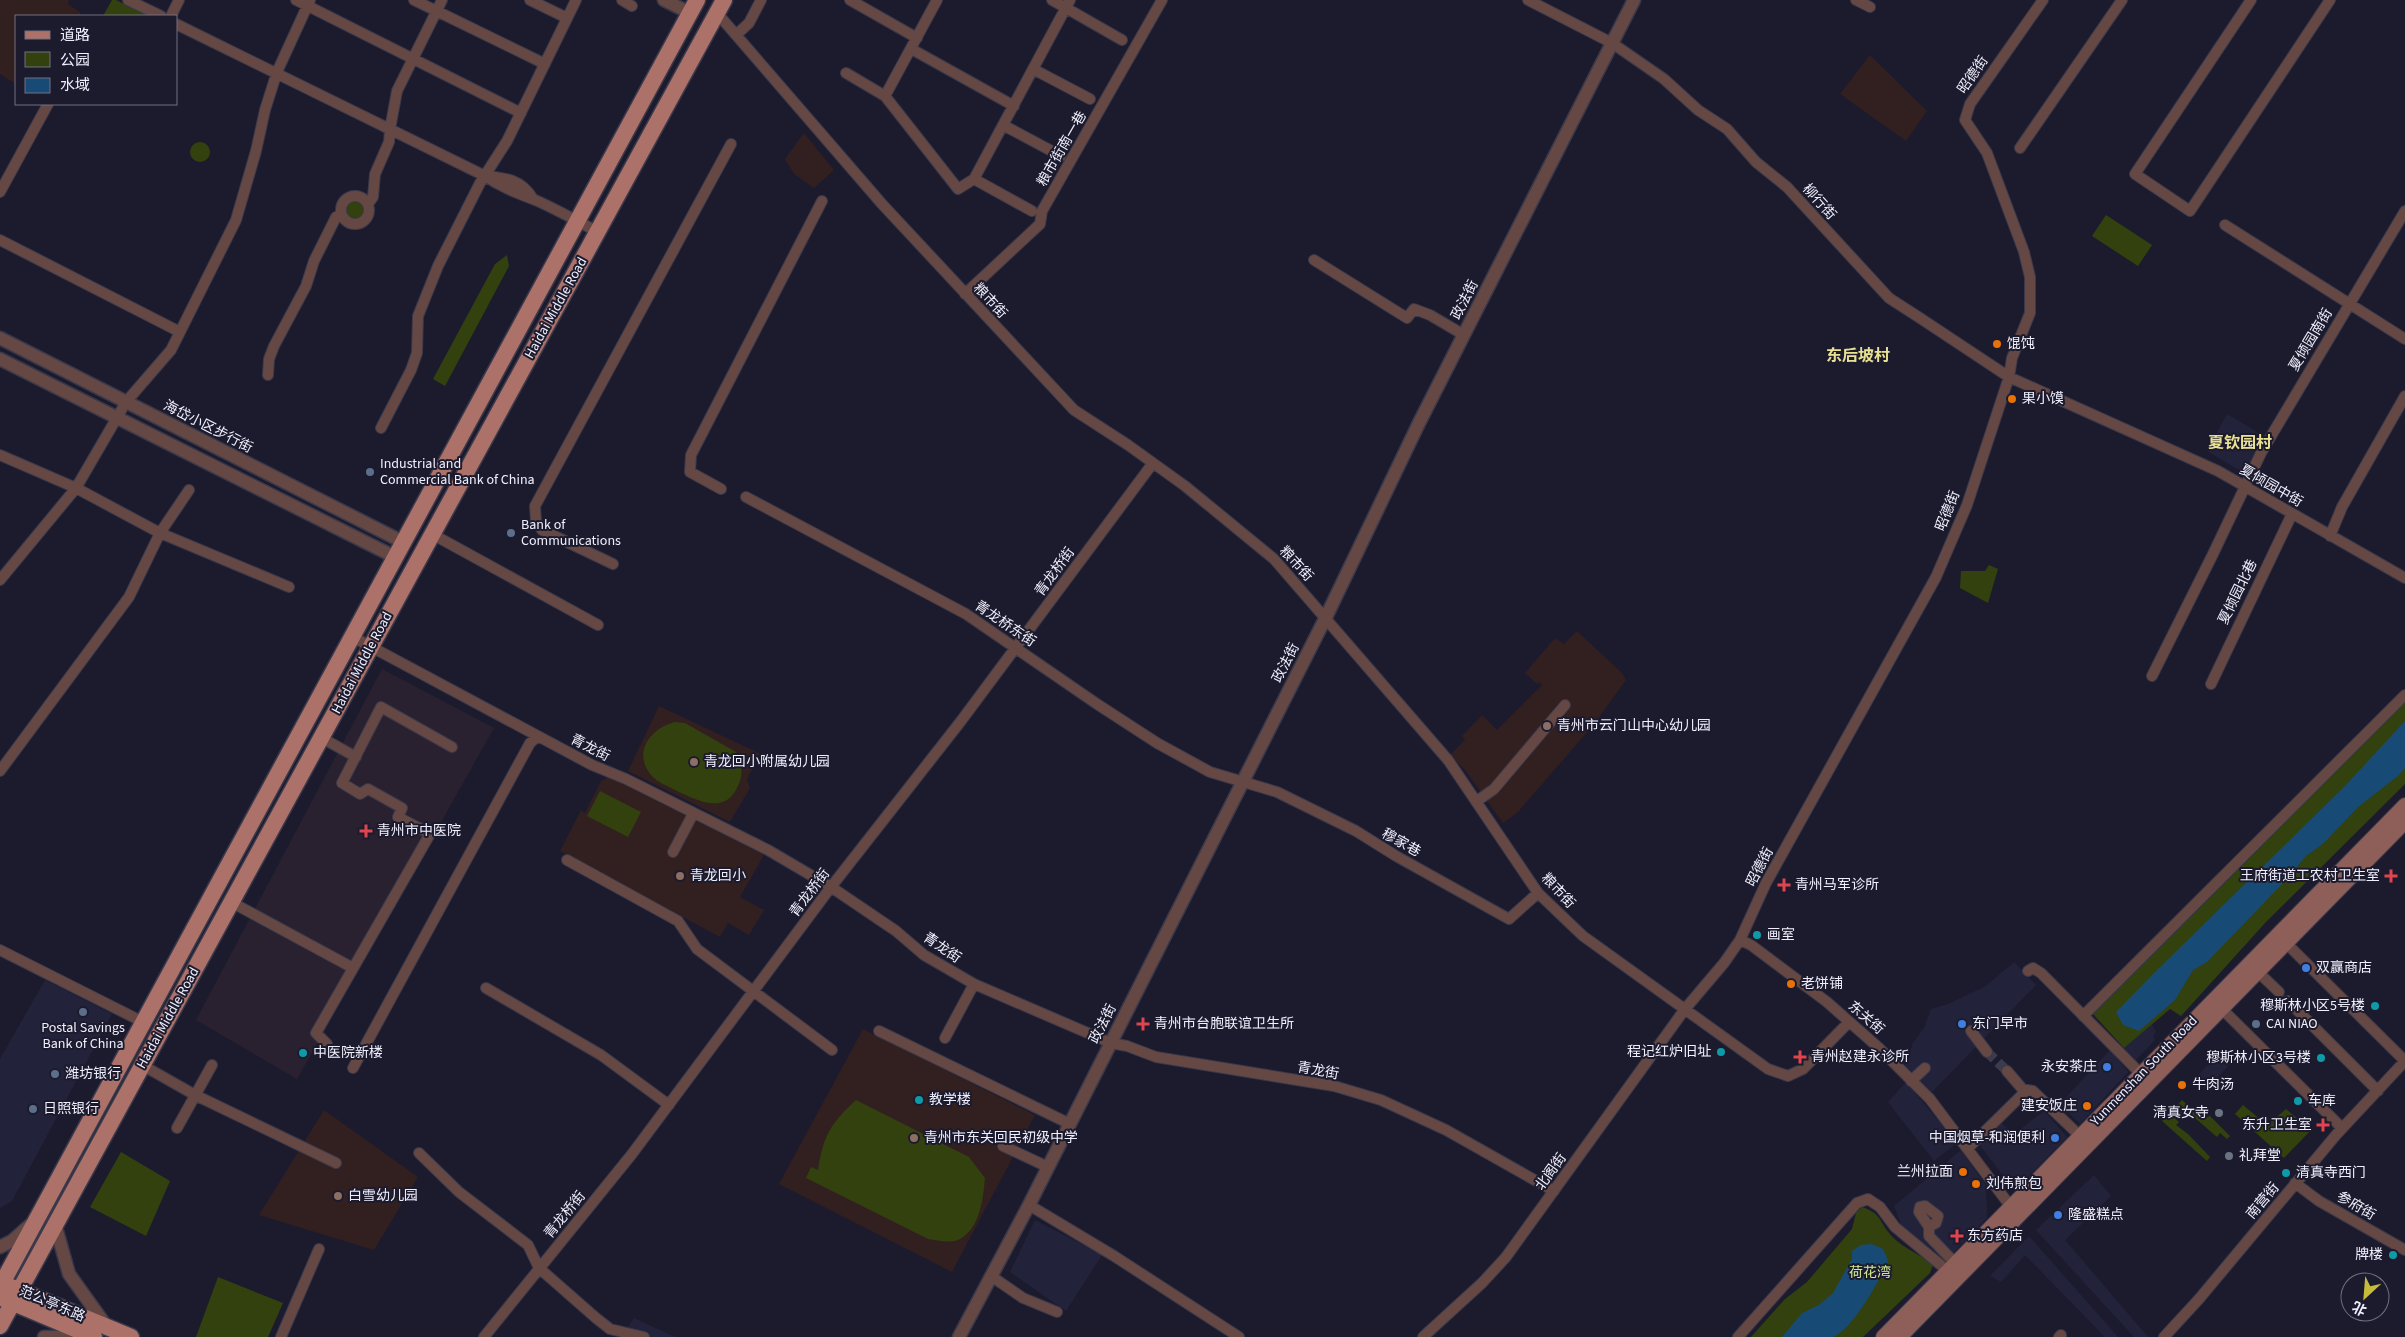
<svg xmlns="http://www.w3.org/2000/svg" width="2405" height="1337" font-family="'Source Sans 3','Noto Sans SC',sans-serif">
	<rect width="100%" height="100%" fill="#1c1b2e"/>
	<path fill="#23223b" d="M2227,414L2264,436L2244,473L2207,451Z
		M2014,962L2036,985L1932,1092L1905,1065L1913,1043L1924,1028L1931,1009L1948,1004L1986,986Z
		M45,980L112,1014L12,1201L0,1208V1059Z
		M2151,1023L2156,1032L2153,1036L2155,1040L2136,1060L2124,1048Z
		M2110,1050L2128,1072L2080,1124L2060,1104Z
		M2220,1051L2231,1063L2206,1090L2195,1079Z
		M1906,1082L1957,1143L1934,1161L1888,1102Z
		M2044,1111L2067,1137L2028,1177H2004L1979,1144L2000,1121L2013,1135Z
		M1961,1150L1986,1186L1987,1218L1952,1254L1942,1261L1902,1227L1894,1206Z
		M2094,1175L2111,1196L2065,1240L2148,1337H2134L2036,1230Z
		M1035,1220L1102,1255L1066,1311L1010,1272Z
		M2029,1236L2118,1337H2105L2025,1255L2001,1282L1990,1276Z
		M634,1318L675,1337H621Z"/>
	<path fill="#321f1f" d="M0,0H69L68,4L80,12V16H16V84L0,74Z
		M1870,55L1927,111L1906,141L1840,94Z
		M804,133L834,170L814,188L794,174L785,159Z
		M1577,631L1622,673L1626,680L1595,723L1518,812L1503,823L1465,770L1450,755L1465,740L1462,736L1482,715L1497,730L1542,685L1540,682L1537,684L1525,673L1555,638L1564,644Z
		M659,706L761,754L747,779L750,788L730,822L628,771Z
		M609,777L764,855L740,897L764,910L749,935L728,923L720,937L560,851L581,810L585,813L601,781Z
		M863,1029L1035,1115L952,1272L779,1184Z
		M324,1110L418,1177L374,1250L259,1215Z"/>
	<path fill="#292130" d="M382,669L494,728L297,1079L196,1020Z"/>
	<path fill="#33410e" d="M112,0H116L148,16H103Z
		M190 152a10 10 0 1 1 20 0a10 10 0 1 1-20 0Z
		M345 210a10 10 0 1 1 20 0a10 10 0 1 1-20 0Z
		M2106,215L2152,245L2138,266L2092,236Z
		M507,255L509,266L445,386L433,379L495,264Z
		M1989,565L1998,569L1988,603L1960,588L1961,571H1985Z
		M2405,703V784L2266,922L2181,1016L2170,1009L2124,1048L2093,1014Z
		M675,722L685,723L736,752C742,765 744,776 737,788C724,815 696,800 677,791C668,786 658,783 651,775C632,752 651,728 675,722Z
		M600,791L641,812L628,837L587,816Z
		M856,1100L969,1157L985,1178C983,1199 980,1228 960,1239C951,1244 937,1240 928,1239L806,1178L811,1167L818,1170C823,1136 831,1123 856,1100Z
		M2182,1100L2203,1119L2210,1116L2230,1136L2227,1139L2220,1133L2217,1137L2188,1112L2183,1117L2174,1109Z
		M2243,1105L2267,1125L2286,1109L2311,1130L2284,1158L2235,1114Z
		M2169,1113L2179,1122L2176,1125L2188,1134L2210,1157L2207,1161L2162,1121Z
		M121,1152L170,1181L146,1236L90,1207Z
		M1862,1207C1881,1214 1878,1219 1889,1233C1898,1245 1916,1253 1929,1261L1933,1265L1930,1273L1863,1337H1751L1785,1299L1807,1282L1852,1229L1856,1213Z
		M218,1277L283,1303L268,1337H196Z"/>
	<path fill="#174b76" d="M2405,721V768L2398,776L2358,807L2324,843L2306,856L2284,882L2207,962L2193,970L2175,1000L2139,1031L2123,1025L2116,1012L2154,973L2345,786Z
		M1872,1244L1883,1249L1888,1260C1881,1279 1852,1330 1833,1337C1825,1337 1793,1337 1782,1337L1802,1313L1819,1305L1833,1293L1852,1259V1251L1861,1245Z"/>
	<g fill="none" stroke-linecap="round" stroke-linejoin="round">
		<path stroke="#3c3b4d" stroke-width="10" stroke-dasharray="10 5" stroke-linecap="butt" d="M1987,1052L2007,1071"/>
		<defs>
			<path id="minor" d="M128,0L161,16
				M296,0L521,113
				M414,0L545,64
				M530,0L567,18
				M622,0L632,6
				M850,0L917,38
				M1052,0L1122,40
				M1528,0L1612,43L1664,79L1698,110L1727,129L1756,162L1787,187L1889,298L1920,318L2009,377L2218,471L2405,578
				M1856,0L1870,7
				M2251,0L2135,174L2190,211L2330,0
				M717,13L882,204L1074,410L1128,445L1185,486L1274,559L1448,760L1538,893L1583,936L1768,1069L1788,1076L1803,1069L1849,1022
				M171,16L179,0
				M176,24L485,176C501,187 517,193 535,200C556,209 577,221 598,232
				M736,35L749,23L761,0
				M915,51L1014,106
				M1033,69L1090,99
				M846,73L885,96L958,189L974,179L1032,211
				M885,96L937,0
				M1003,125L1061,156
				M2020,148L2122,0
				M486,176C507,178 522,180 533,199
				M974,179L1070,0
				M0,192L48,104
				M341 210a14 14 0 1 1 28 0a14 14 0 1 1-28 0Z
				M368,204L373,197L375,174L389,142L390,129L397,91L442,0
				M2225,225L2405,339
				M0,240L180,332
				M1314,260L1407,318L1414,309L1430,315L1464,335
				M965,294L1040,224L1042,211L1162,0
				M268,375L269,359L274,346L306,286L314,261L336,217L341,215
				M381,428L411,370L417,353L418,316L438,266L480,183L507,141L576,0
				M0,455L76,488L160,533L289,587
				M721,489L690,472L691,455L822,201
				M746,497L966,614L1097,704L1157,743L1210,772L1277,792L1356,831L1396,856L1509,919L1538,893
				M432,534L598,625
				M2330,536L2342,507L2405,396
				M613,564L542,530L536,521L535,506L731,144
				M0,580L76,488L126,402L171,350L236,220L256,151L265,110L277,72L310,0
				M351,636L592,765L626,779L768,850L831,887L896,931L924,955L974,984L1111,1043L1127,1046L1156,1057L1334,1086L1381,1100L1446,1130L1554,1191
				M2152,676L2213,554L2261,453L2405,211
				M2211,684L2292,514
				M322,738L356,757
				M0,771L129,597L160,533L189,490
				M1477,801L1494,789L1565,705
				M673,852L693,814
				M567,860L678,921L697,949L832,1050
				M231,902L353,968
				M1740,940L1751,945L1827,1002L1879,1048L1930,1099L2011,1207
				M0,950L143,1022
				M2028,971L2033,968L2041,973L2141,1074
				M2258,972L2279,992
				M486,988L601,1055L669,1105
				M2288,1001L2378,1091
				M2222,1009L2342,1128
				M2083,1016L2405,695
				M879,1031L1070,1124
				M1971,1031L1987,1052
				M945,1038L974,984
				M327,1044L316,1033L430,834L398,817L402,808L368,789L360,794L342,783L381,707L452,747
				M142,1065L195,1095L336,1163
				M353,1068L530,743L538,736
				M2007,1071L2025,1092
				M1911,1081L1925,1068
				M177,1128L212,1065
				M1003,1146L1048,1167
				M1968,1148L2027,1090L2033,1091L2080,1136
				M419,1153L459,1192L528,1245L539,1268L596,1318L610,1329L644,1337
				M2295,1183L2319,1201L2405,1250
				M1029,1205L1114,1256L1239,1337
				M1929,1227L1936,1223L1938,1216L1925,1206L1920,1207L1919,1212L1929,1227V1236L1955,1263
				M991,1276L1023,1298L1057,1312
				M281,1337L319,1249
				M484,1337L632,1154L831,887L961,721L1153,463
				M1423,1337L1482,1283L1506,1257L1685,1009L1724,963L1740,940L1766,883L1936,577L1967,505L2009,377L2012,358L2030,313V277L2024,252L1987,153L1965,120L1970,104L2043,0
				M1738,1337L1857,1203L1868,1199L1880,1207L1895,1227L1948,1271
				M2059,1337L2061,1335
				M2164,1337L2199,1299L2336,1135L2405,1061L2286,943"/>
			<path id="tertiary" d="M664,0L690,13
				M0,338L403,542
				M0,359L395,557
				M55,1224L69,1274L107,1327
				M0,1247L12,1241L30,1225
				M44,1337H79
				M959,1337L1029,1205L1326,617L1419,423L1634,0"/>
			<path id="secondary" d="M1883,1337L2405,805
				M1900,1337L2405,822"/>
			<path id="primary" d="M0,1287L697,0
				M11,1287L131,1337
				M4,1299L94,1337
				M0,1326L724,0"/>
		</defs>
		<use href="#minor" stroke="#3a394b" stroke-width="12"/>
		<use href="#tertiary" stroke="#3a394b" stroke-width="15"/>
		<use href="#secondary" stroke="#3a394b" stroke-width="16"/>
		<use href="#primary" stroke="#3a394b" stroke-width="19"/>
		<use href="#minor" stroke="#654843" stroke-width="10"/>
		<use href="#tertiary" stroke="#654843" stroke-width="12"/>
		<use href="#secondary" stroke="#8d5f58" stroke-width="14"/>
		<use href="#primary" stroke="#ac7168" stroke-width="16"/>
	</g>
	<g fill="#e8710a" stroke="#1c1b2e" stroke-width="2">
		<circle cx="1997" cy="344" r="5"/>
		<circle cx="2012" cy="399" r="5"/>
		<circle cx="1791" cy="984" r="5"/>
		<circle cx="2182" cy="1085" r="5"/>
		<circle cx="2087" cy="1106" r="5"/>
		<circle cx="1963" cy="1172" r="5"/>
		<circle cx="1976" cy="1184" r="5"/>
	</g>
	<g fill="#5c6f8a" stroke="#1c1b2e" stroke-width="2">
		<circle cx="370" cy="472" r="5"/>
		<circle cx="511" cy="533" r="5"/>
		<circle cx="83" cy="1012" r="5"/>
		<circle cx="2256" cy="1024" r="5"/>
		<circle cx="55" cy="1074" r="5"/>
		<circle cx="33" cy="1109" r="5"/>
	</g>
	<g fill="#8d6e63" stroke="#1c1b2e" stroke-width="2">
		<circle cx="1547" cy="726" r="5"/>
		<circle cx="694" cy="762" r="5"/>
		<circle cx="680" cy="876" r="5"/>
		<circle cx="914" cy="1138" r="5"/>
		<circle cx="338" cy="1196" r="5"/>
	</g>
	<g fill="#e0444e" stroke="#1c1b2e" stroke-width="2">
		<path d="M363.5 823.5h5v5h5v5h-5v5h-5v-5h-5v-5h5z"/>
		<path d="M2388.5 868.5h5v5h5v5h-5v5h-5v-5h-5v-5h5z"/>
		<path d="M1781.5 877.5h5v5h5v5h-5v5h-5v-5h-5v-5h5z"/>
		<path d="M1140.5 1016.5h5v5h5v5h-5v5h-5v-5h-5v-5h5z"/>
		<path d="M1797.5 1049.5h5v5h5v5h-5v5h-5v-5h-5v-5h5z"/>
		<path d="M2320.5 1117.5h5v5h5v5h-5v5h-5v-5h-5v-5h5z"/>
		<path d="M1954.5 1228.5h5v5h5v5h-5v5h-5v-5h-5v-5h5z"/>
	</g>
	<g fill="#0f9aa8" stroke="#1c1b2e" stroke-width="2">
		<circle cx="1757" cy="935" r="5"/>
		<circle cx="2375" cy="1006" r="5"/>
		<circle cx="1721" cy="1052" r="5"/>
		<circle cx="303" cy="1053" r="5"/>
		<circle cx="2321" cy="1058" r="5"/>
		<circle cx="919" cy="1100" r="5"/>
		<circle cx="2298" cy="1101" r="5"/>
		<circle cx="2286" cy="1173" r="5"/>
		<circle cx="2393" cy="1255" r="5"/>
	</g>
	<g fill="#3f7fe0" stroke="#1c1b2e" stroke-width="2">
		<circle cx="2306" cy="968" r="5"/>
		<circle cx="1962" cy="1024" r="5"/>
		<circle cx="2107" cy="1067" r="5"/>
		<circle cx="2055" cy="1138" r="5"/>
		<circle cx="2058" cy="1215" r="5"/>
	</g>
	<g fill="#6b7280" stroke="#1c1b2e" stroke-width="2">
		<circle cx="2219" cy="1113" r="5"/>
		<circle cx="2229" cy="1156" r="5"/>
	</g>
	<g text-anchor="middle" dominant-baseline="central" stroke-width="4" stroke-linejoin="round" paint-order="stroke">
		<g font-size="14" fill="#efeffd" stroke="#1c1b2e">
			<text transform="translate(1973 75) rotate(-55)">昭德街</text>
			<text transform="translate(1062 149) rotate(-60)">粮市街南一巷</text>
			<text transform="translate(1819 202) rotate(48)">柳行街</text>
			<text transform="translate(1465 300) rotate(-63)">政法街</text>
			<text transform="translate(990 301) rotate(47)">粮市街</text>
			<text transform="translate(556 308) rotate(-61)">Haidai Middle Road</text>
			<text transform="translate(2311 340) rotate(-59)">夏倾园南街</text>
			<text transform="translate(208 427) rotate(27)">海岱小区步行街</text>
			<text transform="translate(2271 486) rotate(30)">夏倾园中街</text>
			<text transform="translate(1948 511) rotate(-68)">昭德街</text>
			<text transform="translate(1296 564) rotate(47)">粮市街</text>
			<text transform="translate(1055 572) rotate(-54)">青龙桥街</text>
			<text transform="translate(2238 592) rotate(-64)">夏倾园北巷</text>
			<text transform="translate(1005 624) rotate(34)">青龙桥东街</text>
			<text transform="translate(362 663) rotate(-62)">Haidai Middle Road</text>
			<text transform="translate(1286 663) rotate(-63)">政法街</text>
			<text transform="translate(590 748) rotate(27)">青龙街</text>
			<text transform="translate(1401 843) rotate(29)">穆家巷</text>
			<text transform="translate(1760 867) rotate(-62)">昭德街</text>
			<text transform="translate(1558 891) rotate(47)">粮市街</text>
			<text transform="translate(810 893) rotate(-53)">青龙桥街</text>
			<text transform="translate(942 948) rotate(34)">青龙街</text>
			<text transform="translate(168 1018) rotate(-61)">Haidai Middle Road</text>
			<text transform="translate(1866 1018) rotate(41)">东关街</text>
			<text transform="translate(1103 1024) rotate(-63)">政法街</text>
			<text transform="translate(1318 1071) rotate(10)">青龙街</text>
			<text transform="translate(2144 1071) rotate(-46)">Yunmenshan South Road</text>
			<text transform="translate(1551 1172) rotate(-54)">北阁街</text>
			<text transform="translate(2263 1201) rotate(-50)">南营街</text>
			<text transform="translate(2356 1206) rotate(30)">参府街</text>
			<text transform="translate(565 1215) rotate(-51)">青龙桥街</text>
			<text transform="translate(52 1304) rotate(23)">范公亭东路</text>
		</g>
		<g font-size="14" fill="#efeffd" stroke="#1c1b2e" text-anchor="start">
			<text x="2007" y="344">馄饨</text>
			<text x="2022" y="399">果小馍</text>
			<text x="380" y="464">Industrial and<tspan x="380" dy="16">Commercial Bank of China</tspan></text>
			<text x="521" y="525">Bank of<tspan x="521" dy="16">Communications</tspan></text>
			<text x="1557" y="726">青州市云门山中心幼儿园</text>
			<text x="704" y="762">青龙回小附属幼儿园</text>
			<text x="377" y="831">青州市中医院</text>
			<text x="690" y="876">青龙回小</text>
			<text x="2380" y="876" text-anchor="end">王府街道工农村卫生室</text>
			<text x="1795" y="885">青州马军诊所</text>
			<text x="1767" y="935">画室</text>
			<text x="2316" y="968">双赢商店</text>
			<text x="1801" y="984">老饼铺</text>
			<text x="2365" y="1006" text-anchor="end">穆斯林小区5号楼</text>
			<text x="1154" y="1024">青州市台胞联谊卫生所</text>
			<text x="1972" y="1024">东门早市</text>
			<text x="2266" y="1024">CAI NIAO</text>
			<text x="83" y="1028" text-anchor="middle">Postal Savings<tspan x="83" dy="16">Bank of China</tspan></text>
			<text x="1711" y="1052" text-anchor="end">程记红炉旧址</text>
			<text x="313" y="1053">中医院新楼</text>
			<text x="1811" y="1057">青州赵建永诊所</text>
			<text x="2311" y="1058" text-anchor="end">穆斯林小区3号楼</text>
			<text x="2097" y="1067" text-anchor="end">永安茶庄</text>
			<text x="65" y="1074">潍坊银行</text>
			<text x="2192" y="1085">牛肉汤</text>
			<text x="929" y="1100">教学楼</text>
			<text x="2308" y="1101">车库</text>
			<text x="2077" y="1106" text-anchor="end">建安饭庄</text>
			<text x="43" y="1109">日照银行</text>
			<text x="2209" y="1113" text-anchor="end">清真女寺</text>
			<text x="2312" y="1125" text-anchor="end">东升卫生室</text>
			<text x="924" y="1138">青州市东关回民初级中学</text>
			<text x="2045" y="1138" text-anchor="end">中国烟草-和润便利</text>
			<text x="2239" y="1156">礼拜堂</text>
			<text x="1953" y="1172" text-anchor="end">兰州拉面</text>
			<text x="2296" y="1173">清真寺西门</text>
			<text x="1986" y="1184">刘伟煎包</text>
			<text x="348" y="1196">白雪幼儿园</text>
			<text x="2068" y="1215">隆盛糕点</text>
			<text x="1967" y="1236">东方药店</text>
			<text x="2383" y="1255" text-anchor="end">牌楼</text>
		</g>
		<g font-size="14" fill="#d0ed91" stroke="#1c1b2e">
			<text x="1870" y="1273">荷花湾</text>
		</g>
		<g font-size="16" font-weight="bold" fill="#e8e192" stroke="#1c1b2e">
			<text x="1858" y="356">东后坡村</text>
			<text x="2240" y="443">夏钦园村</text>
		</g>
	</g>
	<rect x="15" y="15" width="162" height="90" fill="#1c1b2e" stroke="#707081"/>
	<rect x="25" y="31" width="25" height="8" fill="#ac7168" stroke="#707081"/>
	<text x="60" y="40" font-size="15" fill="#efeffd">道路</text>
	<rect x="25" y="52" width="25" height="15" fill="#33410e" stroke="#707081"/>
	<text x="60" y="65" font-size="15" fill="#efeffd">公园</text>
	<rect x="25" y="78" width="25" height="15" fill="#174b76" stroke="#707081"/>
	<text x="60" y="90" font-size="15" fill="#efeffd">水域</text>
	<g transform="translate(2365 1297) rotate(206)"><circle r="24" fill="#1c1b2e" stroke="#707081"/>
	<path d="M0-4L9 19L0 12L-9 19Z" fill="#c7bb3c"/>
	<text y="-8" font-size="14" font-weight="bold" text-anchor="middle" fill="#efeffd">北</text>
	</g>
</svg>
